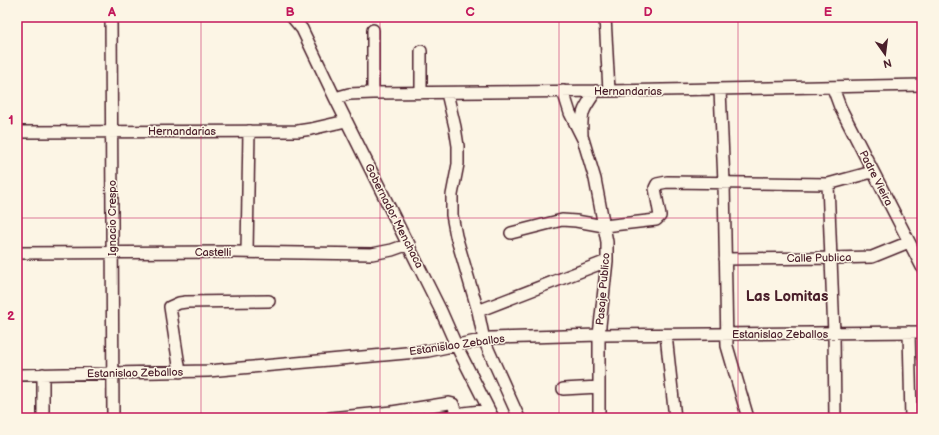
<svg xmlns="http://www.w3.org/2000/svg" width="939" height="435" font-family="'Balsamiq Sans',sans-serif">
	<rect width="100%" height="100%" fill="#fcf5e5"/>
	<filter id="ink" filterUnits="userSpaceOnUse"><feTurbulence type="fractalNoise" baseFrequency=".025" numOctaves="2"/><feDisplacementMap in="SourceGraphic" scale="8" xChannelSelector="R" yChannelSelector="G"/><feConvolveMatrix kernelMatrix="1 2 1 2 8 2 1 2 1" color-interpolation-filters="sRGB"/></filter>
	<g filter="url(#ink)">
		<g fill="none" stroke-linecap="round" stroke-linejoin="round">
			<defs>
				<path id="minor" d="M111,17L113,418
					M292,17L302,29L335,98L441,311L456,345L493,418
					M605,17L609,91
					M833,88L840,107L922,267
					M720,90L724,182L727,346L748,418
					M563,91L570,113L583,139L595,179L607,242V261L599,335V418
					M373,93V30
					M421,93V51
					M447,93L455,127L458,146V164L452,195V215L456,236L478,311L484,340L519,418
					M335,98L349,94L373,93L609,91L922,85
					M17,132L298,131L311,129L346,121
					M582,135C581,111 583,110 596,91
					M828,184L834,334L835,418
					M511,233L562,220L576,221L604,226L656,220L660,216L655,188L657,184L667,182L828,184L872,172
					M247,252L249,131
					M17,253L232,252L372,254L392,250L409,244
					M725,259L832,258L872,257L909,242
					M478,311L607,261
					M909,332L911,418
					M666,335L675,418
					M180,372L170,307L179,303L186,302L269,301
					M43,374V418
					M17,375L208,371L428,351L491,338L599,335L922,332
					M563,389L599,387
					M330,418L392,412L449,403L453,404L456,413
					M446,418C460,412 474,411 489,411"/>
			</defs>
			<use href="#minor" stroke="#4a1f2b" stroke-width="14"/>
			<use href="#minor" stroke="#fcf5e5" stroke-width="11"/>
		</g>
	</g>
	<path fill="none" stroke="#c2185b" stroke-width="1" stroke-opacity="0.55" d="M201,17V418M380,17V418M559,17V418M738,17V418M17,218H922"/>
	<g text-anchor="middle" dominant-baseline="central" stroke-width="3" stroke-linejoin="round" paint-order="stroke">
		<g font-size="11" fill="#4a1f2b" stroke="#fcf5e5">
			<text x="628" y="91">Hernandarias</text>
			<text x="182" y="131">Hernandarias</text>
			<text transform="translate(876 178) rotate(63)">Padre Vieira</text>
			<text transform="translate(394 216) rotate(63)">Gobernador Menchaca</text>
			<text transform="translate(112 218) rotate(-90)">Ignacio Crespo</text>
			<text x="213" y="252">Castelli</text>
			<text transform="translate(819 258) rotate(-1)">Calle Publica</text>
			<text transform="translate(603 289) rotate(-85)">Pasaje Publico</text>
			<text x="780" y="334">Estanislao Zeballos</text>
			<text transform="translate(457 345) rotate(-8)">Estanislao Zeballos</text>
			<text transform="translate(135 373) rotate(-1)">Estanislao Zeballos</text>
		</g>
		<g font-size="15" font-weight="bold" fill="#4a1f2b" stroke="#fcf5e5">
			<text x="787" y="296">Las Lomitas</text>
		</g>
	</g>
	<rect width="939" height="435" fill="none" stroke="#fcf5e5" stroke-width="44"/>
	<g transform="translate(885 54) rotate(166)" stroke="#fcf5e5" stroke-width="3" paint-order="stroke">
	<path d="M0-3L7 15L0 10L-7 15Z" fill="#4a1f2b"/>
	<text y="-6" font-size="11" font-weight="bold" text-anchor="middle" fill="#4a1f2b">N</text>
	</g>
	<rect x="22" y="22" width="895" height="391" fill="none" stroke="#c2185b" stroke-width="1.5"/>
	<g font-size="13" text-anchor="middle" font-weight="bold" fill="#c2185b">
		<text x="112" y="16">A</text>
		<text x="290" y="16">B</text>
		<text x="470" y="16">C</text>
		<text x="648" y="16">D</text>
		<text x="828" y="16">E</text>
		<text x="11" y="124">1</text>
		<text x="11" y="320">2</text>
	</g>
</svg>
